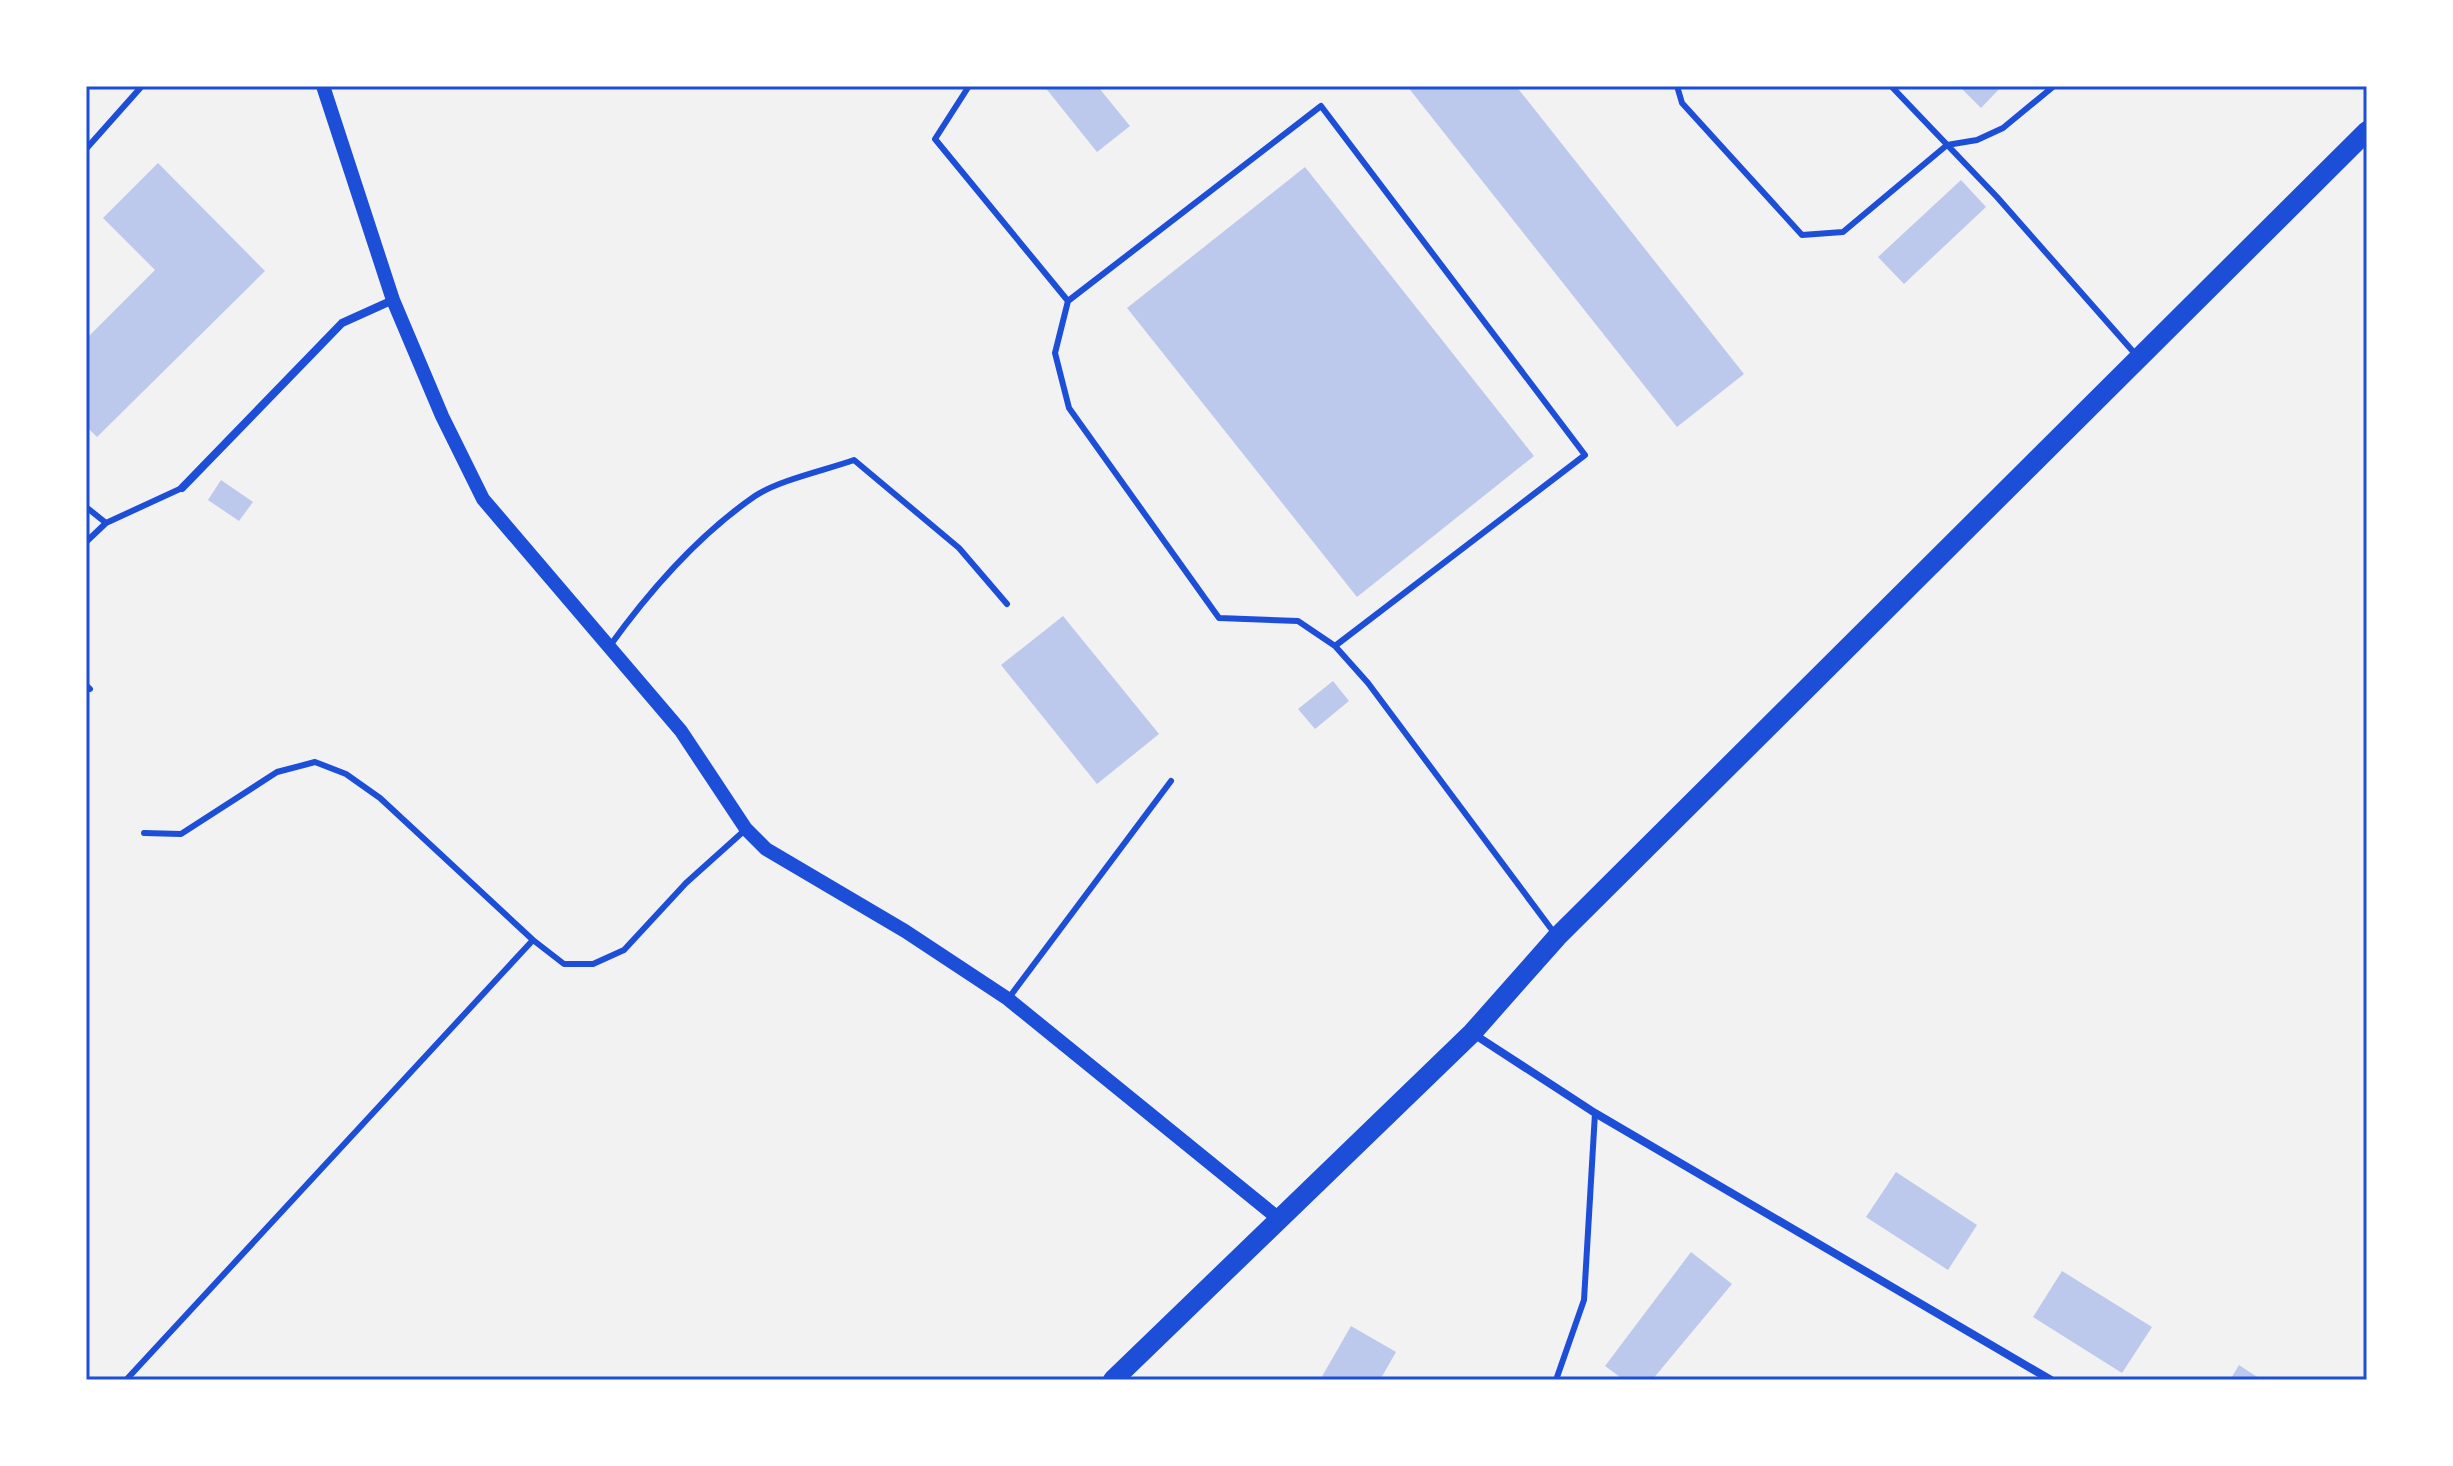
<svg xmlns="http://www.w3.org/2000/svg" width="2453" height="1466" font-family="Arial,sans-serif">
	<rect width="100%" height="100%" fill="#f2f2f2"/>
	<path fill="#bdc9ec" d="M1044,86H1102L1099,88L1130,126L1097,152Z
		M1407,86H1516L1744,374L1677,427Z
		M1959,86H2002L1981,108Z
		M158,163L265,271L97,437L86,426V339L155,270L103,218Z
		M1305,167L1534,456L1357,597L1127,308Z
		M1961,180L1986,207L1904,284L1878,257Z
		M221,480L253,502L239,521L208,500Z
		M1063,616L1159,734L1097,784L1001,665Z
		M1333,681L1349,701L1315,729L1298,709Z
		M1896,1172L1977,1225L1948,1270L1866,1217Z
		M1691,1252L1732,1284L1652,1380H1624L1605,1366Z
		M2062,1271L2152,1327L2122,1373L2033,1317Z
		M1351,1326L1396,1352L1380,1380H1320Z
		M2239,1365L2262,1380H2230Z"/>
	<g fill="none" stroke-linecap="round" stroke-linejoin="round">
		<path stroke="#1d4ed8" stroke-width="6" d="M969,86L935,139L1068,301L1055,353L1069,408L1219,618L1298,621L1335,646L1368,683L1555,934
			M1677,86L1682,103L1802,235L1843,232L1947,145L1977,140L2003,128L2054,86
			M1891,86L1997,197L2137,356
			M86,149L142,86
			M1068,301L1321,106L1585,455L1335,646
			M86,507L106,523
			M86,542L106,523L182,488
			M609,647C650,590 697,536 755,496C779,480 826,470 854,460L959,548L1007,604
			M86,685L90,689
			M144,833L181,834L277,772L315,762L346,774L380,798L533,940
			M1008,999L1171,781
			M126,1380L533,940L564,964H593L624,950L686,883L745,830
			M1556,1380L1584,1300L1595,1113"/>
		<path stroke="#1d4ed8" stroke-width="8" d="M182,488L342,323L393,300
			M1472,1033L1595,1113L2051,1380"/>
		<path stroke="#1d4ed8" stroke-width="14" d="M323,86L393,300L442,416L483,499L681,731L746,829L766,849L905,931L1008,999L1279,1219"/>
		<path stroke="#1d4ed8" stroke-width="20" d="M1113,1380L1472,1033L1557,937L2367,131"/>
	</g>
	<rect width="2453" height="1466" fill="none" stroke="#ffffff" stroke-width="176"/>
	<rect x="88" y="88" width="2277" height="1290" fill="none" stroke="#1d4ed8" stroke-width="3"/>
</svg>
